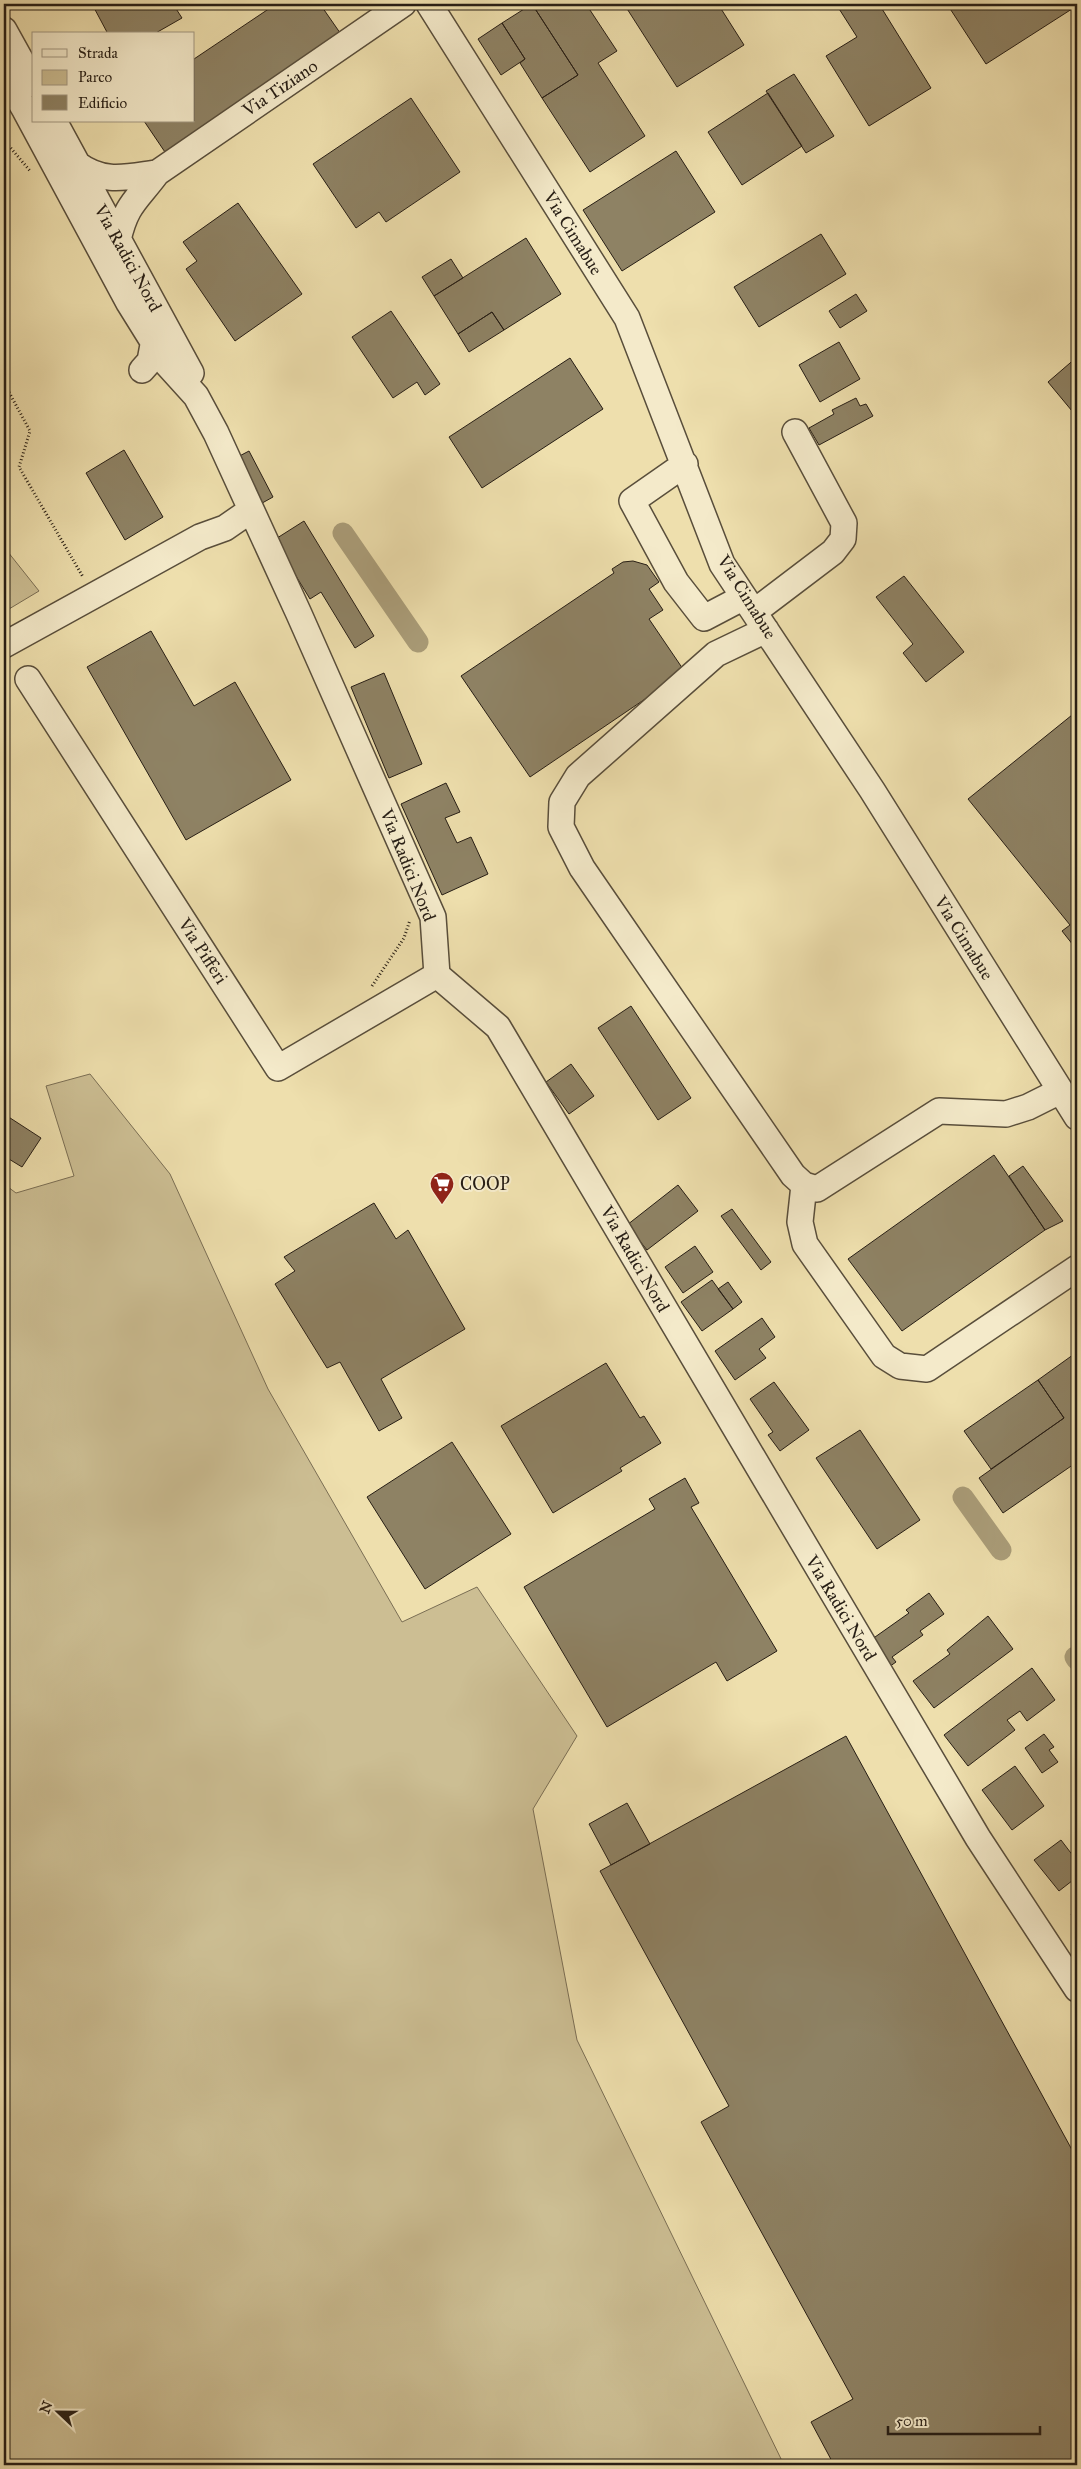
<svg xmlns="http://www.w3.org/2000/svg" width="1081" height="2469" font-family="'IM FELL Great Primer',serif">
	<rect width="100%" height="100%" fill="#eedfad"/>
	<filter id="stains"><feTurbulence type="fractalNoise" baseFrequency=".004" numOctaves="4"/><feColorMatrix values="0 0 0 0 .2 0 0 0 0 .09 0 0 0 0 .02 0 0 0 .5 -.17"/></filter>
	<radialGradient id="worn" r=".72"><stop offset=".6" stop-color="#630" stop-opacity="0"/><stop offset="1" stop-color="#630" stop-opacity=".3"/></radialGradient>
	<path fill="#ccbe93" stroke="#7a6e54" d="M4,547L39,591L4,612Z
		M90,1074L170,1174L268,1389L402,1622L477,1587L577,1736L533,1809L577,2040L784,2465H4V1184L16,1193L74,1176L46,1086Z"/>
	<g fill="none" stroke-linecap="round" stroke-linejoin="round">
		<path stroke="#aa9d79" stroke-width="21" d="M343,533L418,642
			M963,1497L1001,1550
			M1075,1657L1077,1660"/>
	</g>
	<path fill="#8e8264" stroke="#271e15" d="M92,4H173L182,18L154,34H108Z
		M276,4H320L345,40L169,158L144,121H194V59Z
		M532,4L578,75L542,98L520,63L525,59L502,23Z
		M532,4H586L617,51L598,63L645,136L590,172L542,98L578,75Z
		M624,4H718L744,45L677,87Z
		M836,4H879L931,88L869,126L826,56L857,37Z
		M947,4H1073L1075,7L986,64Z
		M502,23L525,59L501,75L478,39Z
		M794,74L834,136L806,153L766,91Z
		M768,93L802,146L742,185L708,132Z
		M411,98L460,172L386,222L379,212L356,228L313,164Z
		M676,151L715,212L622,271L583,210Z
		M238,203L302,294L235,341L186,269L197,261L183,242Z
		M821,234L846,274L759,327L734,287Z
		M526,238L561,294L504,330L492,312L458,334L434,296Z
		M451,259L463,278L434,296L422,277Z
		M856,294L867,311L840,328L829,311Z
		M391,311L440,384L425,395L417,382L393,398L352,337Z
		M492,312L504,330L469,352L458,334Z
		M839,342L860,379L820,402L799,365Z
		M1077,357V417L1048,382Z
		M570,358L603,409L482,488L449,437Z
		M856,398L860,406L866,404L873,416L819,445L809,428L834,414L832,410Z
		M124,450L163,517L125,540L86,473Z
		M249,451L273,497L255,507L230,461Z
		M304,521L374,636L355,648L321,592L310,599L274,540Z
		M633,561L647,565L659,582L649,589L663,610L649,619L685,672L530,777L461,676L614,573L612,569L623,562Z
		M904,576L964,652L926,682L903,653L913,644L876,597Z
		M151,631L194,706L235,682L291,780L186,840L87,667Z
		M384,673L422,764L389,778L351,687Z
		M1077,711V950L1062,931L1070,925L968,799Z
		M446,783L460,812L445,818L457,843L471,837L488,874L442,895L401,804Z
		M631,1006L691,1098L658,1120L598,1028Z
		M571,1064L594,1096L569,1114L546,1082Z
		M4,1114L41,1138L22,1167L4,1156Z
		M994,1155L1045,1230L902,1331L848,1259Z
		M1023,1166L1063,1221L1045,1230L1009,1176Z
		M678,1185L698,1211L647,1250L627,1225Z
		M374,1203L396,1239L408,1230L465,1329L381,1379L402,1418L379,1431L340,1362L327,1368L275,1284L295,1271L284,1257Z
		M732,1209L771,1262L761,1270L721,1216Z
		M695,1246L713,1272L683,1293L665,1267Z
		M712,1280L733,1309L702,1331L681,1302Z
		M728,1282L742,1302L733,1309L718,1289Z
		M762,1318L775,1337L759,1349L766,1358L735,1380L715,1351Z
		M1077,1352V1462L1003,1513L979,1478L1064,1418L1038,1380Z
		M606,1363L640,1418L644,1416L661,1443L620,1468L622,1471L553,1513L501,1426Z
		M1038,1380L1064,1418L991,1469L964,1431Z
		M774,1382L809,1430L780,1451L768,1435L773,1432L750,1399Z
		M860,1430L920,1520L877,1549L816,1458Z
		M452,1442L511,1534L425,1589L367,1497Z
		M685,1478L699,1503L691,1507L777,1651L727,1681L716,1662L607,1727L524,1587L655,1509L649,1499Z
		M929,1593L944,1614L920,1631L923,1635L892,1657L896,1662L886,1669L868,1642L909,1613L906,1610Z
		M988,1616L1013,1649L934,1708L913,1681L950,1654L947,1650Z
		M1032,1668L1055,1700L1027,1721L1020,1711L1007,1720L1015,1730L968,1766L944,1735Z
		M1044,1734L1054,1747L1049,1750L1058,1762L1042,1773L1025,1748Z
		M846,1736L1077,2159V2465H834L811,2422L853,2399L701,2122L729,2106L600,1871Z
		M1015,1766L1044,1806L1012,1830L982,1790Z
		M627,1803L650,1844L611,1865L589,1824Z
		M1061,1840L1077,1861V1877L1059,1891L1034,1860Z
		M1077,1909V1923L1071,1914Z"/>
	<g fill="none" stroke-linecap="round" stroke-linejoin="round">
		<defs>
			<path id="minor" d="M429,4L627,318L722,564L872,790L1077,1117
				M4,30L34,84
				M4,74L25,110L129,303L167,364L196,396L216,433L299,614L433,917L437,975L498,1027L978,1838L1077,1989
				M54,121L191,373
				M77,164C104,184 126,177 157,173
				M118,240C126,204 137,200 157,173L403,4
				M142,370L150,361L155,334
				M685,464L632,501L676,582L704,618L744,597
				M754,612L833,552L843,539L844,523L795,432
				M766,630L716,654L578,776L562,802L561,827L582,868L793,1175L804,1185L817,1189L939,1111L1006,1114L1028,1107L1060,1091
				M4,645L200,537L225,528L251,510
				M28,679L278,1068L437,975
				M804,1185L800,1222L805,1244L884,1356L900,1366L927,1369L1077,1268"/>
		</defs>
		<use href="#minor" stroke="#594e3b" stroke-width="28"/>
		<path stroke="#271e15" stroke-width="3" stroke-dasharray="1 2.5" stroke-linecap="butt" d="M4,140L31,172
			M4,383L30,431L19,467L83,577
			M372,986L404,938L410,920"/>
		<use href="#minor" stroke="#f4eaca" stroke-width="25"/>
	</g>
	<defs>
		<symbol id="supermarket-pin" viewBox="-11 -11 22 30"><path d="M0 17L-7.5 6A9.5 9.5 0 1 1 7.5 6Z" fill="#8f2418" stroke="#f4eaca"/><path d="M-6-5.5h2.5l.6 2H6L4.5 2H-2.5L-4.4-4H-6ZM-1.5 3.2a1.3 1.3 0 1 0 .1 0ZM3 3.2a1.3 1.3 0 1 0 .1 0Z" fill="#fff"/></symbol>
	</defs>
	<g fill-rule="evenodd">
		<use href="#supermarket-pin" x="428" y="1170" width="28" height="38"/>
	</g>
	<g text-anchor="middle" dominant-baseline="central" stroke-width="4" stroke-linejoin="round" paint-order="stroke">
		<g font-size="18" fill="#271e15" stroke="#f4eaca">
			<text transform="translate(280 88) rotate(-34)">Via Tiziano</text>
			<text transform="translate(573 233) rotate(58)">Via Cimabue</text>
			<text transform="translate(128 258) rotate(61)">Via Radici Nord</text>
			<text transform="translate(747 597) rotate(58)">Via Cimabue</text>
			<text transform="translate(408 865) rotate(68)">Via Radici Nord</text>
			<text transform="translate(964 938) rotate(58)">Via Cimabue</text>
			<text transform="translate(203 951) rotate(57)">Via Pifferi</text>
			<text transform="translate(635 1259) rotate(60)">Via Radici Nord</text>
			<text transform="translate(841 1608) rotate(59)">Via Radici Nord</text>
		</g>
		<g font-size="18" fill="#271e15" stroke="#f4eaca" text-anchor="start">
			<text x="460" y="1184">COOP</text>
		</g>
	</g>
	<rect width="1081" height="2469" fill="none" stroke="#eedfad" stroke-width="20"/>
	<rect x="5" y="5" width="1071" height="2459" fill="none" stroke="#271e15" stroke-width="2.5"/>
	<rect x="10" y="10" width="1061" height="2449" fill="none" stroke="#271e15"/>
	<rect x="32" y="32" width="162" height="90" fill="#f4eaca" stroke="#a29882"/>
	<rect x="42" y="49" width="25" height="8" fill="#f4eaca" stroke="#a29882"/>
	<text x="78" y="58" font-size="15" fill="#271e15">Strada</text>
	<rect x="42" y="70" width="25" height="15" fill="#ccbe93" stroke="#a29882"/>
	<text x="78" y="82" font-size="15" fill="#271e15">Parco</text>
	<rect x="42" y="95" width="25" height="15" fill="#8e8264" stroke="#a29882"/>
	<text x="78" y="108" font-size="15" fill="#271e15">Edificio</text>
	<g transform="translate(58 2412) rotate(292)" stroke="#f4eaca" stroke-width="4" paint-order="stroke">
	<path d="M0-4L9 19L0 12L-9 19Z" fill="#271e15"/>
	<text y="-8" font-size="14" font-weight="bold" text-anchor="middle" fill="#271e15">N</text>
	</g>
	<path d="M888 2426v8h152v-8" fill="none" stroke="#271e15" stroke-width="2.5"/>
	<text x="896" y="2426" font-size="15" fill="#271e15" stroke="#f4eaca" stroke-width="4" paint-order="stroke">50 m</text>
	<rect width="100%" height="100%" filter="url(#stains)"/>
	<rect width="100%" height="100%" fill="url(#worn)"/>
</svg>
